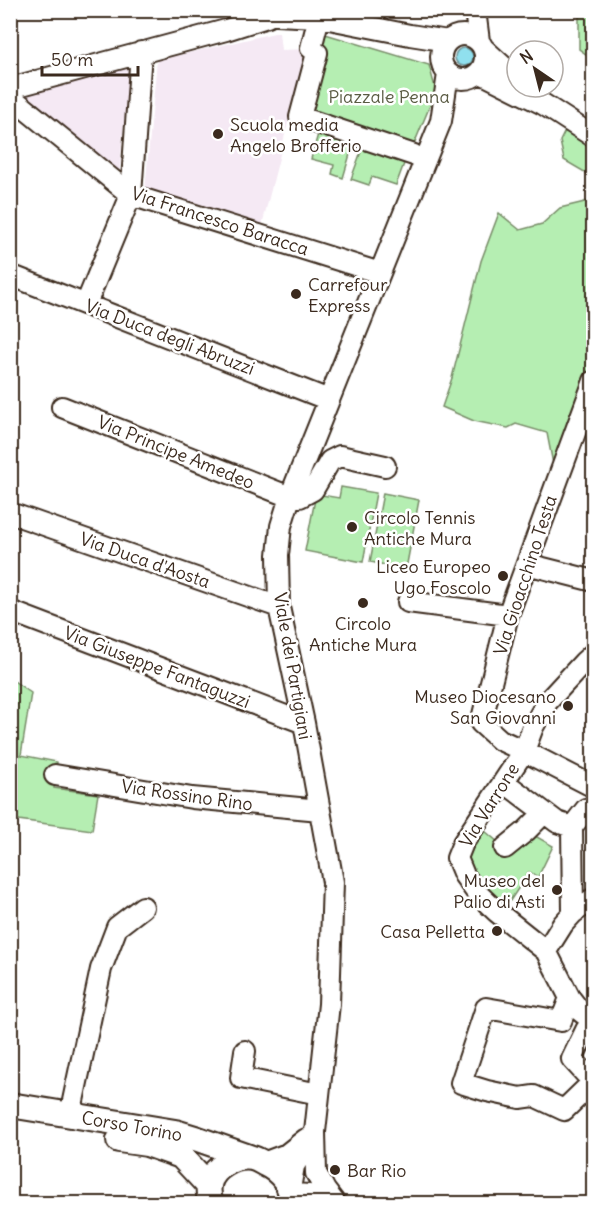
<svg xmlns="http://www.w3.org/2000/svg" width="604" height="1214" font-family="Delius,sans-serif">
	<rect width="100%" height="100%" fill="#fff"/>
	<filter id="ink" filterUnits="userSpaceOnUse"><feTurbulence type="fractalNoise" baseFrequency=".0167" numOctaves="2"/><feDisplacementMap in="SourceGraphic" scale="12" xChannelSelector="R" yChannelSelector="G"/><feConvolveMatrix kernelMatrix="1 2 1 2 8 2 1 2 1" color-interpolation-filters="sRGB"/></filter>
	<g filter="url(#ink)">
		<path fill="#f5e9f4" d="M279,32L281,50L308,49L292,107L261,229L145,190L157,60Z
			M129,67L119,177L25,95Z"/>
		<path fill="#b5eeb2" stroke="#788c68" stroke-width="1.5" d="M579,11H593V59L579,49Z
			M312,30L429,65L436,91L412,149L292,107Z
			M567,127L593,146V177L564,160L560,141Z
			M318,134L353,144L343,178L332,174L334,165L311,159Z
			M363,146L405,161L396,185L372,177L369,185L351,179Z
			M593,200V362L553,464L547,433L516,424L508,428L474,421L442,407L452,378L481,261L499,213L520,230L542,224L560,208Z
			M341,487L376,493L363,562L305,551L316,494L339,498Z
			M383,493L419,500L406,569L370,562Z
			M11,679L31,693L21,755L57,762L54,788L98,794L92,830L11,819Z
			M485,831L505,848L530,833L553,846L538,877L529,872L502,913L468,866L469,853Z"/>
		<path fill="#90e0ee" stroke="#6e979b" stroke-width="1.5" d="M455 57a9 9 0 1 1 18 0a9 9 0 1 1-18 0Z"/>
		<g fill="none" stroke-linecap="round" stroke-linejoin="round">
			<defs>
				<path id="minor" d="M475,10L479,41
					M276,15L319,17L410,35L448,41
					M319,17L311,48L317,53L300,117L414,155
					M441 57a22 22 0 1 1 44 0a22 22 0 1 1-44 0Z
					M483,48L517,79
					M479,72L543,104L594,137
					M18,86L226,30L267,17
					M17,102L131,195L380,273
					M10,275L329,400
					M86,304L131,195L141,52
					M594,381L508,615L481,723L500,740L524,751L594,787
					M62,407L290,497H300L313,490L330,461L340,456L385,466
					M10,513L279,607
					M527,564L594,581
					M408,602L508,615
					M10,611L304,723
					M594,653L584,662L547,702L533,727L524,751L463,843L457,858L464,875L477,893L497,912L546,951L570,998L580,1011L594,1022
					M55,775L192,798L320,810
					M504,782L557,822L572,827L586,809
					M572,827L573,913
					M505,848L526,831L544,813
					M546,951L563,924L573,913L594,898
					M570,998L561,1021L486,1008L461,1083L487,1091L520,1098L534,1096L564,1110L593,1082L572,1059L586,1030L592,1021
					M245,1051L241,1078L319,1094
					M70,1115L101,969L117,927L143,907
					M315,1132L316,1173L325,1190L335,1203
					M263,1163L287,1154L306,1139
					M290,1189L294,1166L315,1132L329,1004L333,882L304,723L279,607L278,555L281,526L290,497L441,121L448,74
					M292,1196C306,1192 323,1197 336,1204"/>
				<path id="major" d="M10,1105L175,1132L198,1139L252,1158
					M119,1140L147,1144L181,1156L209,1186
					M211,1204C209,1198 208,1191 209,1185C212,1168 235,1155 252,1158C257,1159 261,1162 265,1164C282,1172 292,1185 292,1204"/>
			</defs>
			<use href="#minor" stroke="#3b2a1e" stroke-width="24"/>
			<use href="#major" stroke="#3b2a1e" stroke-width="28"/>
			<use href="#minor" stroke="#fff" stroke-width="20"/>
			<use href="#major" stroke="#fff" stroke-width="24"/>
		</g>
	</g>
	<g fill="#3b2a1e" stroke="#fff" stroke-width="2">
		<circle cx="218" cy="134" r="6"/>
		<circle cx="296" cy="294" r="6"/>
		<circle cx="352" cy="527" r="6"/>
		<circle cx="503" cy="576" r="6"/>
		<circle cx="363" cy="603" r="6"/>
		<circle cx="568" cy="706" r="6"/>
		<circle cx="557" cy="890" r="6"/>
		<circle cx="497" cy="931" r="6"/>
		<circle cx="335" cy="1170" r="6"/>
	</g>
	<g text-anchor="middle" dominant-baseline="central" stroke-width="5" stroke-linejoin="round" paint-order="stroke">
		<g font-size="18" fill="#5a5b43" stroke="#fff">
			<text x="389" y="96">Piazzale Penna</text>
		</g>
		<g font-size="18" fill="#3b2a1e" stroke="#fff" text-anchor="start">
			<text x="230" y="124">Scuola media<tspan x="230" dy="21">Angelo Brofferio</tspan></text>
			<text x="308" y="284">Carrefour<tspan x="308" dy="21">Express</tspan></text>
			<text x="364" y="517">Circolo Tennis<tspan x="364" dy="21">Antiche Mura</tspan></text>
			<text x="491" y="566" text-anchor="end">Liceo Europeo<tspan x="491" dy="21">Ugo Foscolo</tspan></text>
			<text x="363" y="623" text-anchor="middle">Circolo<tspan x="363" dy="21">Antiche Mura</tspan></text>
			<text x="556" y="696" text-anchor="end">Museo Diocesano<tspan x="556" dy="21">San Giovanni</tspan></text>
			<text x="545" y="880" text-anchor="end">Museo del<tspan x="545" dy="21">Palio di Asti</tspan></text>
			<text x="485" y="931" text-anchor="end">Casa Pelletta</text>
			<text x="347" y="1170">Bar Rio</text>
		</g>
		<g font-size="18" fill="#3b2a1e" stroke="#fff">
			<text transform="translate(220 221) rotate(18)">Via Francesco Baracca</text>
			<text transform="translate(170 337) rotate(21)">Via Duca degli Abruzzi</text>
			<text transform="translate(176 452) rotate(22)">Via Principe Amedeo</text>
			<text transform="translate(145 560) rotate(19)">Via Duca d'Aosta</text>
			<text transform="translate(525 575) rotate(-72)">Via Gioacchino Testa</text>
			<text transform="translate(293 666) rotate(80)">Viale dei Partigiani</text>
			<text transform="translate(157 667) rotate(21)">Via Giuseppe Fantaguzzi</text>
			<text transform="translate(187 795) rotate(8)">Via Rossino Rino</text>
			<text transform="translate(489 805) rotate(-58)">Via Varrone</text>
			<text transform="translate(132 1126) rotate(10)">Corso Torino</text>
		</g>
	</g>
	<rect width="604" height="1214" fill="none" stroke="#fff" stroke-width="36"/>
	<rect x="18" y="18" width="568" height="1178" fill="none" stroke="#3b2a1e" stroke-width="2" filter="url(#ink)"/>
	<g transform="translate(535 69) rotate(325)"><circle r="28" fill="#ffffff" stroke="#b1aaa5" stroke-width="1.5"/>
	<path d="M0-4.5L10 22L0 15L-10 22Z" fill="#3b2a1e"/>
	<text y="-9" font-size="16" font-weight="bold" text-anchor="middle" fill="#3b2a1e">N</text>
	</g>
	<path d="M42 66v9h96v-9" fill="none" stroke="#3b2a1e" stroke-width="3"/>
	<text x="51" y="66" font-size="18" fill="#3b2a1e" stroke="#ffffff" stroke-width="4.5" paint-order="stroke">50 m</text>
</svg>
